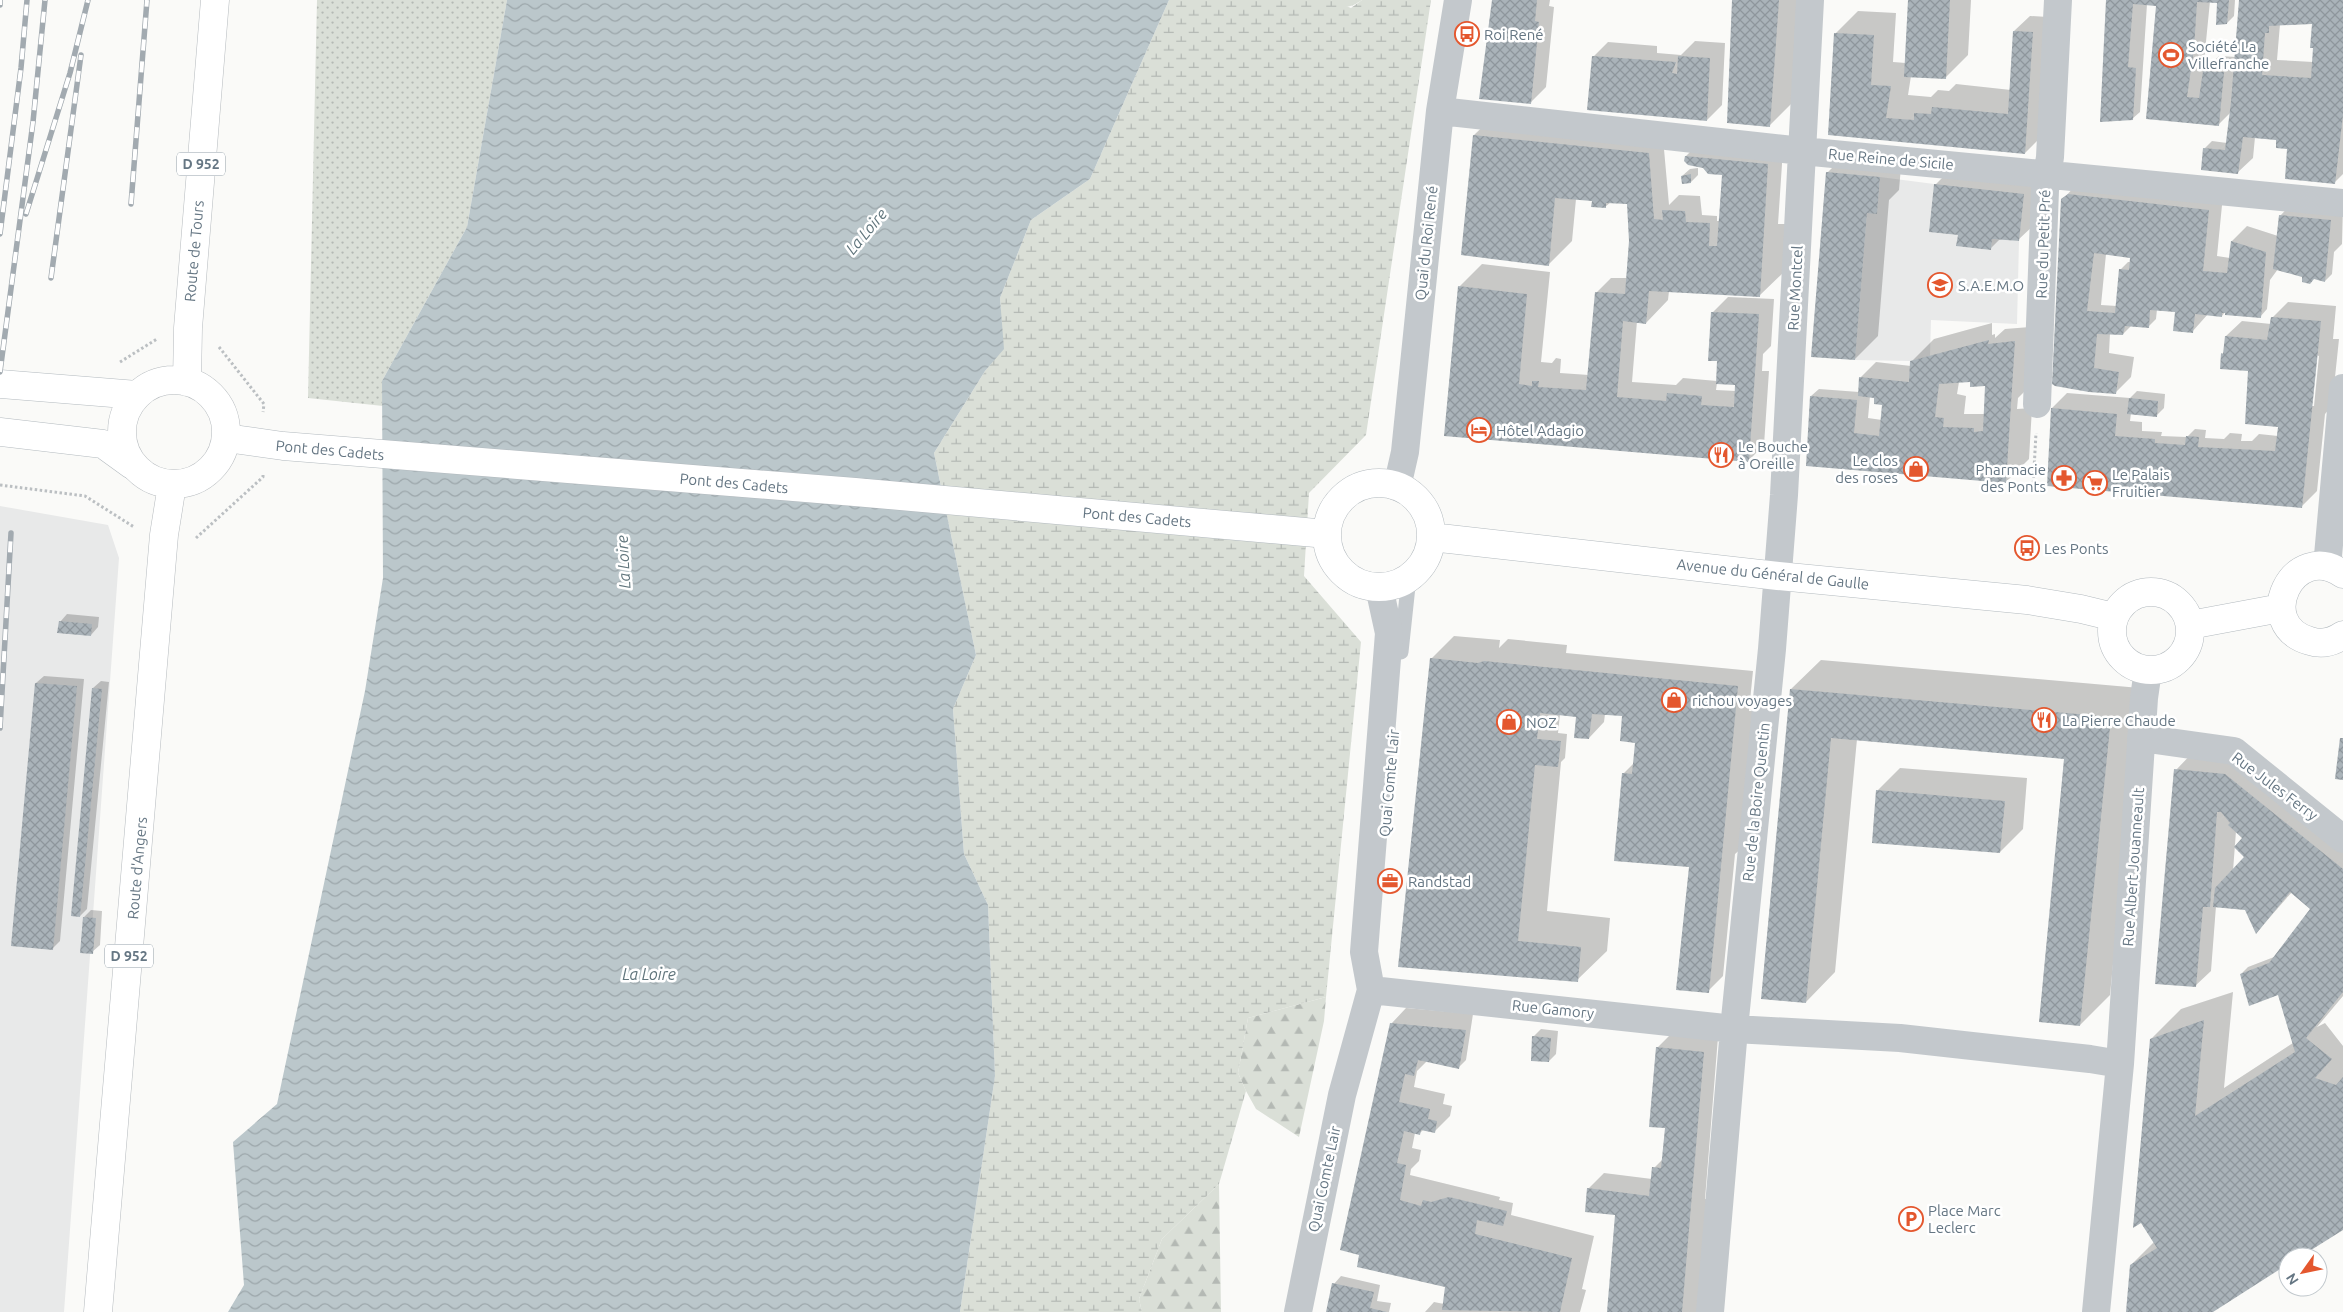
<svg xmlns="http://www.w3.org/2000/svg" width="2343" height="1312" font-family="Ubuntu,sans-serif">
	<defs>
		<pattern id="grass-dots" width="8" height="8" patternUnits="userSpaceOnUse" patternTransform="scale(1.25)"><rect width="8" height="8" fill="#dadfd7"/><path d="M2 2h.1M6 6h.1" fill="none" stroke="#b4b9b4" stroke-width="1.8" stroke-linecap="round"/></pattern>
		<pattern id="forest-firs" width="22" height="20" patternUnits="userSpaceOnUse" patternTransform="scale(1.25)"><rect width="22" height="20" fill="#dadfd7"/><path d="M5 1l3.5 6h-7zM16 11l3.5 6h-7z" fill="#b4b9b4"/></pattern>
		<pattern id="wetland-marsh" width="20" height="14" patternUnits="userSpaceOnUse" patternTransform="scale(1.25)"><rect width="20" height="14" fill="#dadfd7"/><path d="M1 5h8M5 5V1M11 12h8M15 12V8" fill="none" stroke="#b4b9b4"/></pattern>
		<pattern id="park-tufts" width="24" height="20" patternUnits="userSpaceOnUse" patternTransform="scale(1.25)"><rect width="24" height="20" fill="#dadfd7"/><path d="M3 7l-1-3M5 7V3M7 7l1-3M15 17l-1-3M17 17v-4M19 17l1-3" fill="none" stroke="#b4b9b4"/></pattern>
		<pattern id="water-waves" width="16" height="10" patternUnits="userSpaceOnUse" patternTransform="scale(1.25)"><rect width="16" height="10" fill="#bbc7cb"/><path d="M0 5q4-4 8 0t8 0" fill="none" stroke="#9ca6aa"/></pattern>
		<pattern id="building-cross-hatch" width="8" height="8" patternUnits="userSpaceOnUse" patternTransform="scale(1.25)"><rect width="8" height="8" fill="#aab3b9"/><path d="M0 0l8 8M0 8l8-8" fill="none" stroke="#8e969c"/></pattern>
	</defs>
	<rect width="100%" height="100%" fill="#fafaf8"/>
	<path fill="#e8e9e9" d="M1880,177L1934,184L1929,232L1958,235L1957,246L1991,250L1992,239L2019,241L2017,324L1931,320L1930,356L1910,361L1855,360L1867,213H1877Z
		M0,506L108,525L119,558L64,1312H0Z"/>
	<path fill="url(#grass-dots)" d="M317,0H507L467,227L382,381L383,406L308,398Z"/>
	<path fill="url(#forest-firs)" d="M1326,997L1324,1021L1299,1137L1256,1109L1246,1091L1238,1073L1248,1018Z
		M1219,1184L1221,1312H1142L1139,1299L1162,1239Z"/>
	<path fill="url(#wetland-marsh)" d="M1169,0H1331L1351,8L1362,0H1431L1366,435L1309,493L1304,576L1361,642L1326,997L1248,1018L1238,1073L1246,1091L1219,1184L1162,1239L1139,1299L1142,1312H960L995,1076L988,905L964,854L953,709L976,655L934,453L985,371L1003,349L1000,298L1031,220L1090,179Z"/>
	<path fill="url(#park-tufts)" d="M1331,0H1362C1350,8 1343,10 1331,0Z"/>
	<path fill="url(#water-waves)" d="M507,0H1169L1090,179L1031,220L1000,298L1004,349L985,371L934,453L976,655L953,709L964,854L988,905L995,1076L960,1312H228L244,1285L233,1142L277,1104L365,691L383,578L382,381L467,227Z"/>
	<path fill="#0003" fill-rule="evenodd" d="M1493,0H1550L1549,6L1554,7L1546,87L1531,102Z
		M1734,0H1799L1792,103L1769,126Z
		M1909,0H1971L1968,55L1945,78L1911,76L1908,95L1931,97L1938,90L1949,91L1956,84L2011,90L2014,31L2030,16L2048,17V130L2025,153L1829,133L1835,34L1858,11L1896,13L1893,62L1906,63Z
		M2108,0H2235L2234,16L2227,23L2218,1H2210L2203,72L2219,56L2236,57L2240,0H2343V174L2335,182L2278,139L2255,137L2253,158L2237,173L2204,149L2212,141L2227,143L2231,112L2218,125L2148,118L2157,4H2147L2140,112L2132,119ZM2313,23V62L2277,60L2280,24Z
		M1695,41L1725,43L1722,105L1707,120L1593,57L1608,42L1657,46V53L1681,55Z
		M1497,113L1663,138L1669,205L1679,195L1700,196L1702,215L1717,216V221H1720L1723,174L1686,156L1701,141L1783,149L1778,224H1785L1783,273L1760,295L1669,291L1668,300L1646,323L1637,321L1632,382L1676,385L1683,378L1717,381L1718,362L1713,312L1728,297L1774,299L1771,346L1763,354L1762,371H1769L1764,445L1749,460L1445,435L1459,287L1482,264L1550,272L1541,362L1552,363L1556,358L1561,359L1560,373L1589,375L1596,293L1611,278H1628L1631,241L1628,203L1611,202L1605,207L1593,200L1576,199L1572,241L1549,264L1474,135ZM1717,383L1738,384L1736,391L1716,390Z
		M1850,150L1902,155L1899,190L1889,200L1878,336L1855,359L1827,173Z
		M1698,168V175L1691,182L1682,176L1690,169Z
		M1950,170L2039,179L2034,225L2018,240L2001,238L1990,249L1959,234L1935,185Z
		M2078,183L2223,195L2217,256L2230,258L2232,241L2247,226L2278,236L2280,216L2295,200L2343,205L2342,244L2334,252L2332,274L2325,281L2278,269L2270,280L2267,309L2260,317L2225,312L2222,316L2208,314L2192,332L2177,311L2157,309L2156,319L2148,327L2131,326L2123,334L2110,333L2109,353L2134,357L2131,377L2116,392L2089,391L2063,199ZM2106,254L2131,257V262H2128L2121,269L2117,306L2101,305Z
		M2288,302L2336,306L2333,339H2339L2332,406L2325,414L2317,491L2302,506L2048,485L2052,408L2067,393L2130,398L2137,391L2165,394L2164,408L2156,416L2131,413L2130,421L2142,422V431L2162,432L2161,436L2187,437L2195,429L2206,430L2205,438L2224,439L2230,433L2242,434L2241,441H2252L2259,434L2278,436L2279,426L2249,370L2222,354L2225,351L2226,336L2242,321L2271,324L2272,318ZM2316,355L2319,356L2314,406H2311Z
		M1992,323V335L1995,334V338L2005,329L2030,327L2026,390L2018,398L2017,409L2032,408L2029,459L2006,482L1807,465L1811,396L1819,389L1859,392L1860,378L1876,362L1911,366V362L1934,339ZM1972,379L1987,381L1986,414H1964L1966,396L1957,394L1959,382ZM1870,396L1876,397L1884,404L1882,420L1868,418Z
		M67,614L99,617L98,627L91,635L60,622Z
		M1454,636L1500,640L1499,648L1508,639L1567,645L1566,653L1753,671L1749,711H1756L1743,847L1735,854L1723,976L1708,991L1690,867L1623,774L1634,763L1637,739L1624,715L1605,714L1604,722L1589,738L1578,716L1560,714L1558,733L1567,734L1565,758L1561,762L1547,911L1610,918L1607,951L1577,980L1399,966L1431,659Z
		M1821,660L2140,688L2110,995L2080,1025L2065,757L1857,739L1835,972L1806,1002L1791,689Z
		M44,676L84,679L60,941L52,949L36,683Z
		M101,681L109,682L87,909L80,916L93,688Z
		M2198,747L2248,751L2343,842V996L2317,1027L2325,1023L2343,1046V1228L2288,1257V1263L2210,1312H2127L2131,1265L2154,1242L2151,1039L2181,1009L2233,992L2224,1088L2293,1043L2279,993L2241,974L2248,967L2274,957L2312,909L2292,892L2257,932L2246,909L2216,906L2211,971L2195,986L2176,770ZM2236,831L2256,846L2233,871Z
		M1900,768L2027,778L2023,829L2000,852L1877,791Z
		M91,910L102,911L100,945L92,952L84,917Z
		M1406,1008L1473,1014L1466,1060L1459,1067L1427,1061L1417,1071L1414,1087L1445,1094L1443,1104L1452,1106L1450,1116L1434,1132L1423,1130L1419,1134L1415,1133L1412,1148L1421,1150L1419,1161L1411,1169L1410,1175L1500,1197L1499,1200L1513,1203L1511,1215L1594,1236L1582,1289L1586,1290L1580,1312H1425L1434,1302L1444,1304L1447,1286L1358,1266L1391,1024Z
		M1541,1029L1558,1031L1556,1054L1549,1061L1533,1037Z
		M1672,1033L1718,1037L1705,1199H1712L1702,1312H1608L1617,1214L1586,1211L1589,1188L1604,1173L1652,1179L1654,1168L1664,1158L1666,1127L1657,1048Z
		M1341,1276L1380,1285L1377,1301L1391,1303L1389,1312H1327L1334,1284Z"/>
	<path fill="url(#building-cross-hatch)" fill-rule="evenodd" d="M1492,0H1537L1535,21L1539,22L1531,104L1479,99Z
		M1732,0H1779L1770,127L1727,123Z
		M1908,0H1950L1946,79L1904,77Z
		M2106,0H2229L2227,24L2216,25L2217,3L2197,2L2194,49L2187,97L2199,98L2203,71L2224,72L2219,126L2146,119L2156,6L2133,4L2128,67L2136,68L2133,120L2100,122Z
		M2239,0H2343V115L2335,184L2285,179L2287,149L2276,148V140L2243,137L2238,174L2201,170L2203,148L2225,150L2231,102ZM2312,24L2310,48H2313L2311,78L2262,75L2265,33H2269V26Z
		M2013,31L2033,32L2025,154L1828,135L1834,33L1874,35L1871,85L1891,86L1886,118L1914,120V113L1931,114L1932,107L2008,114Z
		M1592,56L1676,62L1672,73L1677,74L1678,56L1710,58L1707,121L1587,110Z
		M1473,135L1649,153L1654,219L1663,220L1662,210L1685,211L1686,222L1710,223L1709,246H1717L1722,175L1708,174L1703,168L1688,165L1684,161L1685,156L1768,164L1760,297L1649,291L1646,324L1623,321L1617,397L1666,401L1667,393L1702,396L1701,405L1734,407L1735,385L1716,384L1717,361H1708L1711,312L1759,314L1749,462L1444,436L1458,286L1527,294L1519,384L1532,386V381H1539L1538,387L1586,390L1595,292L1625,294L1629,241L1627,204L1606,203V208L1591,207L1592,201L1555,198L1549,266L1461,255Z
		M1826,172L1880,177L1877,214L1867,213L1855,360L1811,357Z
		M1691,174V183L1682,184L1681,176Z
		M1934,184L2024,194L2019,241L1992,239L1991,250L1956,246L1958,235L1929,232Z
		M2068,194L2209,210L2203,271L2227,273L2231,241L2266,252L2261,318L2225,315V313H2222V317L2195,314L2193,333L2173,331L2175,312L2150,310L2149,328L2125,326L2123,335L2097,334L2094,368L2119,372L2116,394L2089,392L2055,386L2052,384L2061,199ZM2094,253L2130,258L2129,270L2119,269L2115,313L2087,311Z
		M2279,215L2331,220L2325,282L2314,279L2310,284L2302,282V277L2273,269Z
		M2271,317L2321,321L2302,508L2047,486L2051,408L2117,414L2115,436L2155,439V443L2185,445L2186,436L2199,437L2198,447L2275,451L2278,427L2245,424L2248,371L2220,369L2221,353L2223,354L2225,336L2267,340Z
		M1989,340L1988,344L2015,341L2006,483L1806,466L1810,396L1857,400L1854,433L1879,436L1882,405L1874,404V398L1858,396L1859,377L1909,382L1910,361ZM1970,382V387L1985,386L1983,431L1974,432V428L1943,427L1944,418L1935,417L1939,384Z
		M2129,398L2158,401L2157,417L2127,414Z
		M59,621L92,624L91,636L57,633Z
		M1430,658L1478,663L1484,661L1738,686L1709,993L1676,990L1689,867L1614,861L1622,773L1632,774L1635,743L1620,741L1622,716L1592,714L1589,739L1574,738L1576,717L1540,713L1537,739L1561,741L1558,767L1535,765L1518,941L1581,947L1578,982L1398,967Z
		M35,683L77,686L53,950L11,946Z
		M92,688L102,689L80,917L71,916Z
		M1790,689L2111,717L2080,1026L2039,1022L2064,759L1831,738L1806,1003L1761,999Z
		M2340,738H2343V780L2335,779Z
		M2174,769L2225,774L2343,869V992L2306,1038L2332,1059L2315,1078L2336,1085L2343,1077V1230L2300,1257H2288V1264L2213,1312H2126L2130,1265L2157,1248L2141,1223L2133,1228L2150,1039L2204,1020L2195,1116L2295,1052L2278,995L2249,1006L2240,974L2269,963L2310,909L2290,892L2256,934L2245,910L2213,907L2215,888L2244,857L2234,847L2242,838L2228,825L2230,823L2221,812H2217L2210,907H2203L2196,987L2155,984Z
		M1876,790L2005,801L2000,853L1872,843Z
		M83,917L96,918L93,954L80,953Z
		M1390,1023L1466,1030L1459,1069L1418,1060L1414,1076L1405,1074L1399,1102L1430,1109L1428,1119L1437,1121L1435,1133L1421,1130L1420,1135L1404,1131L1397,1163L1406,1165L1400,1200L1421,1206L1423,1200L1431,1202L1449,1197L1507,1211L1503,1226L1477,1220L1475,1234L1572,1258L1560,1312L1442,1310L1445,1287L1357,1267L1359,1255L1340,1250Z
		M1532,1036L1551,1038L1549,1062L1531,1061Z
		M1656,1047L1704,1052L1682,1312H1607L1615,1215L1585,1212L1587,1188L1649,1196L1652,1167L1661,1168L1665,1128L1649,1127Z
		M1332,1283L1374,1292L1370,1308L1387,1312H1326Z"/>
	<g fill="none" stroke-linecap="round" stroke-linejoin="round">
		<defs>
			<path id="secondary" d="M0,384L137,395
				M0,432L103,444L132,465
				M226,438L283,446L855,492L1327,534
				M1327 535a52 52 0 1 1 104 0a52 52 0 1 1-104 0Z
				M1431,537L1778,576L2027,600L2081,609L2114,617
				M2343,574C2293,539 2252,625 2310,641C2322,645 2333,642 2343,635
				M2112 631a39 39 0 1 1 78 0a39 39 0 1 1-78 0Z
				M2190,625L2281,608"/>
			<path id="primary" d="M122 432a52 52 0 1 1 104 0a52 52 0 1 1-104 0Z
				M187,382L188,328L215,0
				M98,1312L164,535L172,485"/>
		</defs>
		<use href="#secondary" stroke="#b3babf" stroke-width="29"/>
		<use href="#primary" stroke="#b5babe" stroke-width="29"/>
		<path stroke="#bbbfc2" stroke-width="3" stroke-dasharray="2.5 2.5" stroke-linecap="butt" d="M219,347L264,404L263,412
			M120,362L157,339
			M0,485L85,496L134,527
			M2033,488L2036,433
			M196,538L263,477V474"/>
		<path stroke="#c3c8cc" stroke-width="15" d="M1401,652L1409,577"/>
		<path stroke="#c3c8cc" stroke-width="28" d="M1440,111L1802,151L2343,203
			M2037,404L2045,190L2050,157L2058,0
			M1397,487L1405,452L1440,111L1458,0
			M2327,567L2343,388
			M2141,738L2234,751L2343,839
			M1371,990L1734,1029L1772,649L1784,495L1810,0
			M1298,1312L1342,1095L1371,990L1364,952L1389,633L1379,587
			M1710,1312L1734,1029L1900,1038L2090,1059L2120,1064
			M2096,1312L2120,1064L2144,698L2148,670"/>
		<use href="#secondary" stroke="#fff" stroke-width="28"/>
		<use href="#primary" stroke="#fff" stroke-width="28"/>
		<defs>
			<path id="rail" d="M0,5V0
				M131,204L147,0
				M26,214L70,73L88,0
				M0,234L21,68L27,0
				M51,278L81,55
				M0,372L33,122L45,0
				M0,728L11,533"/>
		</defs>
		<use href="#rail" stroke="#a2aab0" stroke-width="5.5"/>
		<use href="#rail" stroke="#fff" stroke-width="4" stroke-dasharray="11" stroke-linecap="butt"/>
	</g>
	<defs>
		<symbol id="bus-ring" viewBox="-11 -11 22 22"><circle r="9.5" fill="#fff" stroke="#e4572e" stroke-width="1.5"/><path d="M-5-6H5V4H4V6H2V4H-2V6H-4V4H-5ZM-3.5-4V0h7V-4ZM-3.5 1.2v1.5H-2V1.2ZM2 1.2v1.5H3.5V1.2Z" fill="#e4572e"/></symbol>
		<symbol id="stadium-ring" viewBox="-11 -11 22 22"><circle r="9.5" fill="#fff" stroke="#e4572e" stroke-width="1.5"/><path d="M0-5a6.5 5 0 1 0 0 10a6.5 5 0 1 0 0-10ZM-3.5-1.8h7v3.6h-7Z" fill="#e4572e"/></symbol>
		<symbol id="school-ring" viewBox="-11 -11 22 22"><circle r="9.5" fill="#fff" stroke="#e4572e" stroke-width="1.5"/><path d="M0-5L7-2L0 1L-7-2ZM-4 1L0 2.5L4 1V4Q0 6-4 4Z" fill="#e4572e"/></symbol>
		<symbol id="hotel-ring" viewBox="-11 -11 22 22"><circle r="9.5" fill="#fff" stroke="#e4572e" stroke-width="1.5"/><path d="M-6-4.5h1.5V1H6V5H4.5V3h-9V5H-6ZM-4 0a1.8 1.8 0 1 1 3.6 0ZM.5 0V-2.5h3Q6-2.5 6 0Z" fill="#e4572e"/></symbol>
		<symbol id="restaurant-ring" viewBox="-11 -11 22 22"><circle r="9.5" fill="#fff" stroke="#e4572e" stroke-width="1.5"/><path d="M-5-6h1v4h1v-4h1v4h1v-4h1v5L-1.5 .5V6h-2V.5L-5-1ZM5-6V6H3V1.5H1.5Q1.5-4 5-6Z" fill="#e4572e"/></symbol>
		<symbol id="shop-ring" viewBox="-11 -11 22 22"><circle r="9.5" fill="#fff" stroke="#e4572e" stroke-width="1.5"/><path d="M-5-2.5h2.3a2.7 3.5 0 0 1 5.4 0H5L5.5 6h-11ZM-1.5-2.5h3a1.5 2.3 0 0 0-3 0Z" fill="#e4572e"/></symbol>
		<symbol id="pharmacy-ring" viewBox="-11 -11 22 22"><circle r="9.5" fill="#fff" stroke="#e4572e" stroke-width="1.5"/><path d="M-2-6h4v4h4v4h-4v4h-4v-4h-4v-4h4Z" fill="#e4572e"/></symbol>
		<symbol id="supermarket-ring" viewBox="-11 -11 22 22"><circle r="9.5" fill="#fff" stroke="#e4572e" stroke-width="1.5"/><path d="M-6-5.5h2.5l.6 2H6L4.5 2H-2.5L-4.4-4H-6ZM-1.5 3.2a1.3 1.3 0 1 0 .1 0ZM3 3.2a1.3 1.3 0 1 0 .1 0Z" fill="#e4572e"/></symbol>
		<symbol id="office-ring" viewBox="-11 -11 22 22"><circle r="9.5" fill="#fff" stroke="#e4572e" stroke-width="1.5"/><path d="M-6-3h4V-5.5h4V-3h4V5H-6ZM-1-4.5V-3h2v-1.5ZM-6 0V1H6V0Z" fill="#e4572e"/></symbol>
		<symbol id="parking-ring" viewBox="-11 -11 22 22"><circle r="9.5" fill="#fff" stroke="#e4572e" stroke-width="1.5"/><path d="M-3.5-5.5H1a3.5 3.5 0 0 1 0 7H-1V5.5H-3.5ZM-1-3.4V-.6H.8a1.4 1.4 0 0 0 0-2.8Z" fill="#e4572e"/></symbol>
	</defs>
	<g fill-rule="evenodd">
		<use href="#bus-ring" x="1453" y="20" width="28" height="28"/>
		<use href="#stadium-ring" x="2157" y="41" width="28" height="28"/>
		<use href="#school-ring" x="1926" y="271" width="28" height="28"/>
		<use href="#hotel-ring" x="1465" y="416" width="28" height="28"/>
		<use href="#restaurant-ring" x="1707" y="441" width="28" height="28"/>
		<use href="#shop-ring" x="1902" y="455" width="28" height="28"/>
		<use href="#pharmacy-ring" x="2050" y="464" width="28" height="28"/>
		<use href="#supermarket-ring" x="2081" y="469" width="28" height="28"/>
		<use href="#bus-ring" x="2013" y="534" width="28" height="28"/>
		<use href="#shop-ring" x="1660" y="686" width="28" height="28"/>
		<use href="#restaurant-ring" x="2030" y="706" width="28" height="28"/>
		<use href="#shop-ring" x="1495" y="708" width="28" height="28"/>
		<use href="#office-ring" x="1376" y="867" width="28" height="28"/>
		<use href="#parking-ring" x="1897" y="1205" width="28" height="28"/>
	</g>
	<g text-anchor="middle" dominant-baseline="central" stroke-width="5" stroke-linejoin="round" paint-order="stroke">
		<g fill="#fff" stroke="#939fa8" stroke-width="1">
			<rect x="177" y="152.5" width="48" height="23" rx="4"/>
			<rect x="105" y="944.5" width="48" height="23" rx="4"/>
		</g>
		<g font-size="14" font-weight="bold" fill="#657683">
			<text x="201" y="164">D 952</text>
			<text x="129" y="956">D 952</text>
		</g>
		<g font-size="15" fill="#657683" stroke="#fff" text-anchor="start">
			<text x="1484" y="34">Roi René</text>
			<text x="2188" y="46">Société La<tspan x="2188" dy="17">Villefranche</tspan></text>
			<text x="1958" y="285">S.A.E.M.O</text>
			<text x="1496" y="430">Hôtel Adagio</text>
			<text x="1738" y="446">Le Bouche<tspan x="1738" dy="17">à Oreille</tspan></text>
			<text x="1898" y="460" text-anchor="end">Le clos<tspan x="1898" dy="17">des roses</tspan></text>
			<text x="2046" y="469" text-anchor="end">Pharmacie<tspan x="2046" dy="17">des Ponts</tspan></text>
			<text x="2112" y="474">Le Palais<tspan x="2112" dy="17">Fruitier</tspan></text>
			<text x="2044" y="548">Les Ponts</text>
			<text x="1692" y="700">richou voyages</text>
			<text x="2062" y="720">La Pierre Chaude</text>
			<text x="1526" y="722">NOZ</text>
			<text x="1408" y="881">Randstad</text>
			<text x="1928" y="1210">Place Marc<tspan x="1928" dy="17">Leclerc</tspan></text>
		</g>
		<g font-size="15" fill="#657683" stroke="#fff">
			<text transform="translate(1891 159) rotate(5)">Rue Reine de Sicile</text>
			<text transform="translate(1426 243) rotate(-84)">Quai du Roi René</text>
			<text transform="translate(2043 244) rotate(-88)">Rue du Petit Pré</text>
			<text transform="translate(194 251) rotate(-85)">Route de Tours</text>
			<text transform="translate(1795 288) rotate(-87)">Rue Montcel</text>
			<text transform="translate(330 450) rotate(5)">Pont des Cadets</text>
			<text transform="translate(734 483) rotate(5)">Pont des Cadets</text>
			<text transform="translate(1137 517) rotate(5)">Pont des Cadets</text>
			<text transform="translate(1773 574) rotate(6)">Avenue du Général de Gaulle</text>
			<text transform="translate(1389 783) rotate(-85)">Quai Comte Lair</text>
			<text transform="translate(2275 786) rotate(37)">Rue Jules Ferry</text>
			<text transform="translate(1756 802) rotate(-84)">Rue de la Boire Quentin</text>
			<text transform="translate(2133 867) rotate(-86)">Rue Albert Jouanneault</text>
			<text transform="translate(137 868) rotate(-85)">Route d'Angers</text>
			<text transform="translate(1553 1009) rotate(6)">Rue Gamory</text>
			<text transform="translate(1324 1179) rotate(-78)">Quai Comte Lair</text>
		</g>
		<g font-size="16" font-style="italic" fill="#60757c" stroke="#fff">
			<text transform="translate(866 231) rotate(-50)">La Loire</text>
			<text transform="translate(623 562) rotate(-93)">La Loire</text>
			<text x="649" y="974">La Loire</text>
		</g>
	</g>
	<g transform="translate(2303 1272) rotate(237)"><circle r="24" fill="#ffffff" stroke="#c1c8cd"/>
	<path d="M0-4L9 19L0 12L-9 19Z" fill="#e4572e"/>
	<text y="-8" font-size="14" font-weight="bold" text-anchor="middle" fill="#657683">N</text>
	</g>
</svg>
